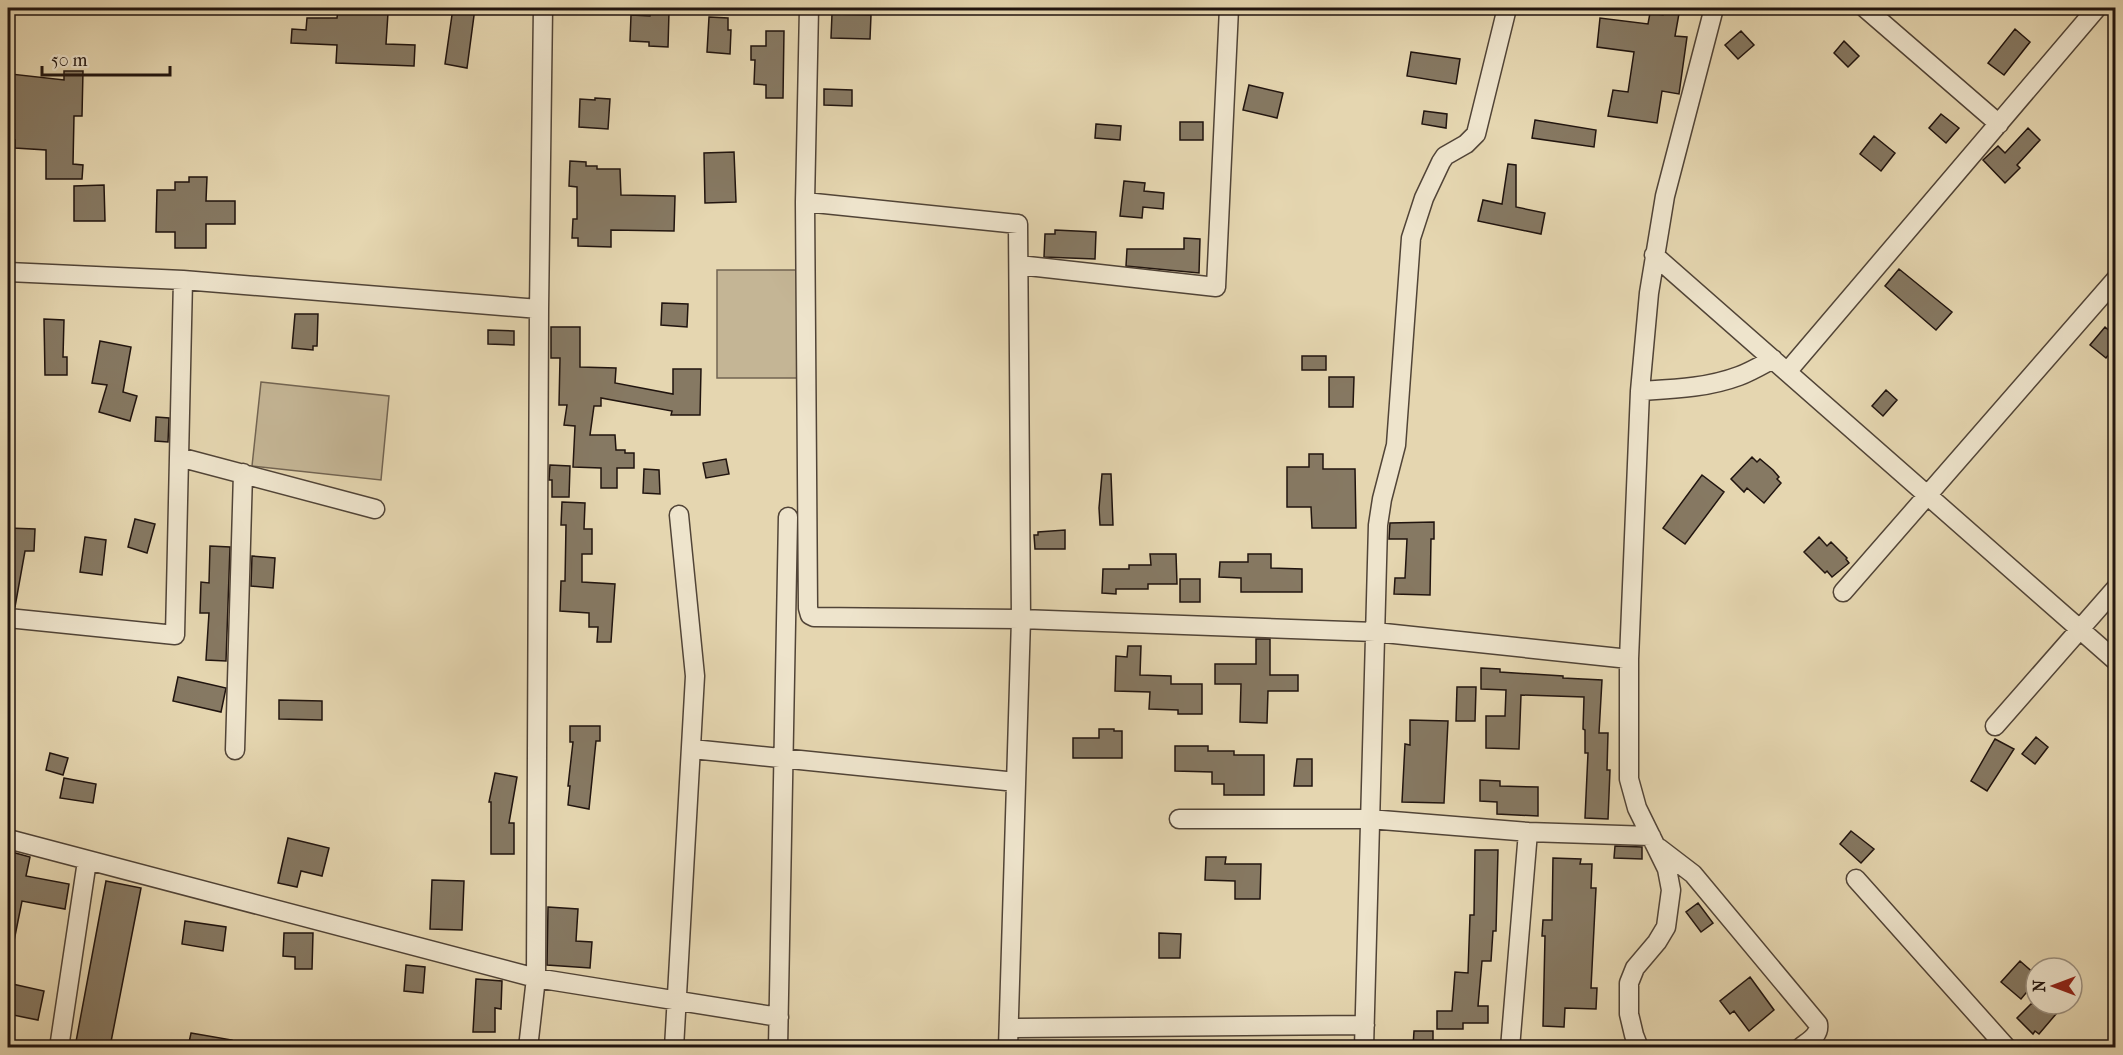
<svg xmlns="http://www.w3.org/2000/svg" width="2123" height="1055" font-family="'IM FELL French Canon',serif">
	<rect width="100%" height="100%" fill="#e5d6b0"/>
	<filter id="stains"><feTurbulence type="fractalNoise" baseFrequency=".00333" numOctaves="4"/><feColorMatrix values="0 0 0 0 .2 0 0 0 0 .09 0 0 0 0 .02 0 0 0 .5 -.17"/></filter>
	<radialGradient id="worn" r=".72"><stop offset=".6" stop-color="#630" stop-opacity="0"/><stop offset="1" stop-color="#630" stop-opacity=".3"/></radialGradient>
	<path fill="#c4b595" stroke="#726452" stroke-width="1.5" d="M717,270H799V378H717Z
		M261,382L389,396L381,480L252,466Z"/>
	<path fill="#867963" stroke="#20140f" stroke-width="1.5" d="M453,8H475L467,68L445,64Z
		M1664,8H1680L1675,36L1687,37L1679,94L1662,91L1657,123L1608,116L1613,90L1628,92L1634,52L1597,47L1600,18L1648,24L1650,13L1663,15Z
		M338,10L388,13L386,44L415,45L414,66L336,63L337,45L291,43L292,29L306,30L307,18H337Z
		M651,11L669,12L668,47L649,46V42L630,41L631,15L650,16Z
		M832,14L871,15L870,39L831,38Z
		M709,17L728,18V30H731L730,54L707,52Z
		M2015,29L2030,42L2004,75L1988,63Z
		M766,31H784L783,98H766V85L754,84L755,60H751V46H766Z
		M1741,31L1754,45L1738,59L1725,45Z
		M1844,41L1859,56L1848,67L1834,53Z
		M1411,52L1460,59L1456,84L1407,76Z
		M64,71H83L82,116H74L73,164L83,165L82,179H46V150L15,148V140L8,139L11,74L64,80Z
		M1249,85L1283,93L1277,118L1243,110Z
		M824,89L852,90V106L824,105Z
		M595,98L610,99L608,129L579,127L580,99L595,100Z
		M1424,111L1447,114L1446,128L1422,124Z
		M1941,114L1959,128L1946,143L1929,128Z
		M1535,120L1596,130L1594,147L1532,138Z
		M1180,122H1203V140H1180Z
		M1096,124L1121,126L1120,140L1095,138Z
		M2028,128L2040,140L2017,165L2020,168L2005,183L1983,160L1998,146L2005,153Z
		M1874,136L1895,153L1881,171L1860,154Z
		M734,152L736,202L705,203L704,153Z
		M570,161L586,162V166H597V169H620L621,195L675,196L674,231L611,230V247L578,246V238H572L573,219H577V187L569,186Z
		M1508,164L1516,165V207L1545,213L1541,234L1478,221L1483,200L1502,204Z
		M189,177H207L206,201H235V224H206V248H175V232H156L157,190H175V182H189Z
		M1124,181L1145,183L1144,191L1164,193L1163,209L1143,207L1142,218L1120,216Z
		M104,185L105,221H74V186Z
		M1055,230L1096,232L1095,259L1044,257L1045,234H1055Z
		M1184,238L1200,239L1199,273L1126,266L1127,249H1184Z
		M1899,269L1952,312L1936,330L1885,286Z
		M662,303L688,304L687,327L661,325Z
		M295,314H318L317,346H313V350L292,348Z
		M44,319L64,320L63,357H67V375H45Z
		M551,327H580V367L616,368L615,383L673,394V369H701L700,415H671L672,411L601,398V406H594L590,435H615L616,450H625V453H634V468H617V488H601V468L573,467L575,426L564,425L567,405H559L560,358H551Z
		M2105,327L2115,336V347L2106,358L2090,345Z
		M488,330L514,331V345L488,344Z
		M100,341L131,347L123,392L137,396L130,421L99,412L107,385L92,383Z
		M1302,356H1326V370H1302Z
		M1329,377H1354L1353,407H1329Z
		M1886,390L1897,400L1883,416L1872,406Z
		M156,417L169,418L168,442L155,441Z
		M1309,454H1323V469H1355L1356,528H1312L1311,507H1287V467H1309Z
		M1752,457L1757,462L1760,459L1773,470L1779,477L1777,479L1781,483L1764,503L1747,488L1744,492L1731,479Z
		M726,459L729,474L706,478L703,463Z
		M550,465L570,466L569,497H552V480H549Z
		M644,469L659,470L660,494L643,493Z
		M1102,474H1111L1113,525H1100L1099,508Z
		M1702,475L1724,492L1685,544L1663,528Z
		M562,502L585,503L584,529H592V554H582V582L615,584L611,642H597L598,627H589V613L560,611L561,581H565L566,525H561Z
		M135,519L155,524L147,553L128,547Z
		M1434,522V539H1431L1430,595L1394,594L1395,578H1405L1407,539H1389L1390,523Z
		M8,528L35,529L34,551H25L15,607L8,606Z
		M1065,530V549H1035L1034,535H1038V532Z
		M85,537L106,540L102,575L80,572Z
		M1819,537L1827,546L1831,542L1847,558L1846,559L1849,563L1832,577L1827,571L1825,573L1804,552Z
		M210,546L230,547L226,661L206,660L209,613H200L201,582L209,583Z
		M1150,554H1176L1177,584H1148V589H1116V594L1102,593L1103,569H1129V565H1151Z
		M1248,554H1271V568L1302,569V592H1241V578L1219,577L1220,562H1248Z
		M252,556L275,558L273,588L251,586Z
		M1180,579H1200V602H1180Z
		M1256,639H1270V675H1298V691H1268L1267,723L1240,722L1241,684H1215V664H1256Z
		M1128,646H1141L1140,675L1171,676V684H1202V714H1178V710L1149,709L1150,692L1115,691L1116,656L1127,657Z
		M1481,668L1500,669V672L1563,676V678L1602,680L1599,733H1608L1607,770H1610L1608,819L1585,818L1588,753H1585V730L1583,729L1584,697L1521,695L1519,749L1486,748V716H1505L1506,690L1481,689Z
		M178,677L226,688L221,712L173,701Z
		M1457,687H1476L1475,721H1456Z
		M279,700L322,701V720L279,719Z
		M1410,720L1448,721L1444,803L1402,802L1405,744L1410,745Z
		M570,726H600V741H596L589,809L568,805L570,786H568L573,742H570Z
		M1099,729H1114V731H1122V758H1073V738H1099Z
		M2036,737L2048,747L2035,764L2022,754Z
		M1995,739L2014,749L1987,791L1971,781Z
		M1175,746H1208V751H1234V755H1264V795H1224V784H1212V772L1175,771Z
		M50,753L68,758L63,775L46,770Z
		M1297,759H1312V786H1294Z
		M495,773L517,777L509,823H514V854H491V802H489Z
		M64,778L96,784L93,803L60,798Z
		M1480,780L1500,781V786L1538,787V816L1497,814V802L1480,801Z
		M1851,831L1874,849L1861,863L1840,844Z
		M288,838L329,848L322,876L301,871L297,887L278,883Z
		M1615,846L1642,847V859L1614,858Z
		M1475,850H1498L1496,931H1493L1491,961H1482L1478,1006H1488V1023H1463V1029H1437V1011H1452L1455,972L1468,973L1470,915H1474Z
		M8,851L30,857L26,876L69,884L65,909L22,901L14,941H8Z
		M1206,857H1226L1225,864H1261L1260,899H1235V881L1205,880Z
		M1553,858L1581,859L1580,864H1592L1591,888H1596L1591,988H1597L1596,1009L1565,1008L1564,1027L1543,1026L1545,936H1542L1543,920H1552Z
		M432,880L464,881L462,930L430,929Z
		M106,881L141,888L110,1047H75Z
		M1698,903L1713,923L1701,932L1686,912Z
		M548,907L578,909L576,941L592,942L590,968L547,965Z
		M185,921L226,927L223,951L182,944Z
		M284,933H313L312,969H295V957L283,956Z
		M1159,933L1181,934L1180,958H1159Z
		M2020,961L2036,975V981L2021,999L2001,982Z
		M406,965L425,967L423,993L404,991Z
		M1750,977L1774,1010L1749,1031L1734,1011L1730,1014L1720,1001Z
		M476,979L502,981L501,1009L495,1008V1032H473Z
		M8,983L44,991L38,1020L8,1014Z
		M2031,1004H2043L2056,1014L2039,1034L2035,1031L2033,1034L2017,1018Z
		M1414,1031H1433V1047H1413Z
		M191,1033L232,1040L231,1047H188Z"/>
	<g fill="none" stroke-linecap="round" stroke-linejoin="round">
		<defs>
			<path id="minor" d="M809,8L805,202L808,608L810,615L814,617L1021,619L1375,632L1629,659
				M1865,8L1999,124
				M805,202L1018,224L1021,619L1008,1048
				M1654,255L2116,661
				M1019,265L1216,287L1229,8
				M8,272L183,280L539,309
				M1787,372L2097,8
				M1640,391C1673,389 1707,388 1739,376C1750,372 1762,365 1773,359
				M179,457L375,509
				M1843,592L2116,279
				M8,618L175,635L183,280
				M1995,726L2116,588
				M692,749L1016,782
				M235,750L243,473
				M1179,819H1369L1528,832L1651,836
				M8,839L536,978L779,1017
				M1659,848L1693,874L1818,1024C1820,1036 1808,1041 1800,1048
				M1856,879L2007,1048
				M1009,1028L1365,1025
				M59,1048L87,861
				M528,1048L536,978L539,309L543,8
				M674,1048L695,676L679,515
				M778,1048L788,517
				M1364,1048L1378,525L1382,499L1396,445L1411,238L1424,198L1441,162L1445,156L1466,144L1476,134L1507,8
				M1510,1048L1528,832
				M1639,1048L1634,1035L1629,1014V983L1635,968L1657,942L1666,927L1671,890L1667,869L1637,808L1629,779V659L1640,391L1649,293L1665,196L1714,8"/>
		</defs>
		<use href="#minor" stroke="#514437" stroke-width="21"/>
		<use href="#minor" stroke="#eee4cc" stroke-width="18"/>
	</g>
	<rect width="2123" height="1055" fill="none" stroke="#e5d6b0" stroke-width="30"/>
	<rect x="9" y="9" width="2105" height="1037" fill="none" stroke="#20140f" stroke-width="3"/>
	<rect x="15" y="15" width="2093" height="1025" fill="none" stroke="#20140f" stroke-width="1.5"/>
	<g transform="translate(2054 986) rotate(270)"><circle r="28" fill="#eee4cc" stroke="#9c9180" stroke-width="1.5"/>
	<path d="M0-4.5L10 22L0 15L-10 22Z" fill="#8f2418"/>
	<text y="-9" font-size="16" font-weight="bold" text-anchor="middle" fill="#20140f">N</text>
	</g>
	<path d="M42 66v9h128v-9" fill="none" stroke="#20140f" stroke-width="3"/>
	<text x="51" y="66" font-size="18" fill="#20140f" stroke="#eee4cc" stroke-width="4.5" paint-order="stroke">50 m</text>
	<rect width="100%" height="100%" filter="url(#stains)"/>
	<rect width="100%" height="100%" fill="url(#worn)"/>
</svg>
